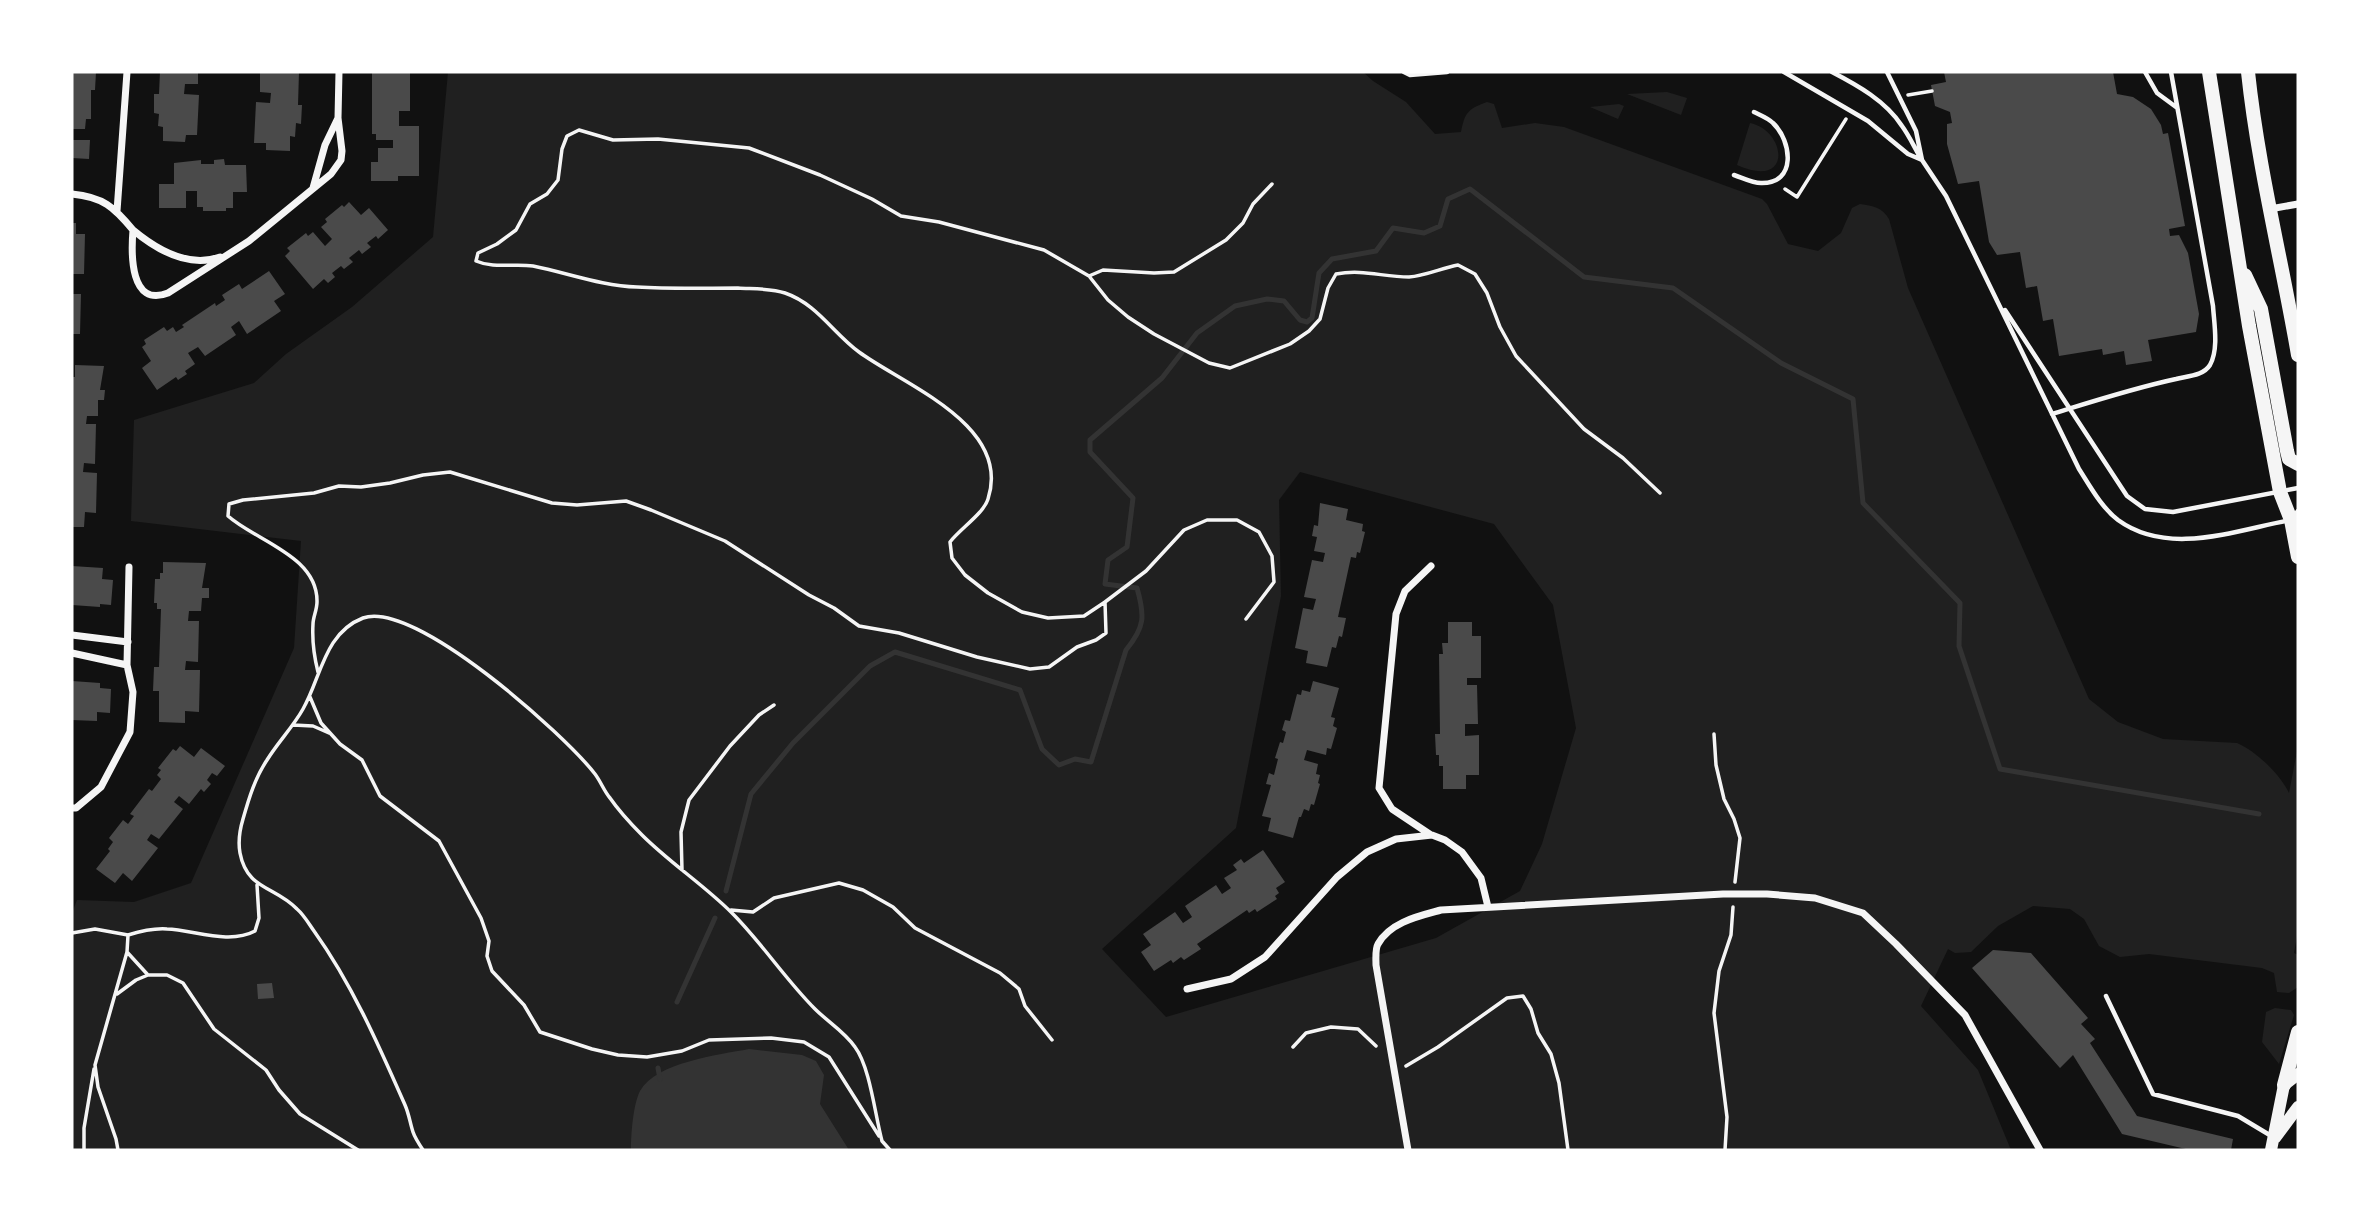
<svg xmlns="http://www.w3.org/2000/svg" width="2370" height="1222" font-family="Jost,sans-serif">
	<rect width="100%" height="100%" fill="#111"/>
	<path fill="#202020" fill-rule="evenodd" d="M448,72H1363L1373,81L1406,102L1435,134L1461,132C1465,112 1468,109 1487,102L1494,104L1502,128L1535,123L1564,127L1762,199L1767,204L1788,244L1818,251L1841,233L1852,208L1860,204C1873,206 1882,207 1889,219L1908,288L2089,699L2118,722L2163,739L2237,743C2256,751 2280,774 2289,793L2298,746V931L2294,953L2298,955V987L2289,993L2277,992L2274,973L2262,968L2149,954L2120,957L2099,946L2084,919L2070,909L2033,906L1998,926L1971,952L1955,953L1948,949L1921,1006L1978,1070L2011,1150H72V913L77,900L134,902L191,883L294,648L301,541L131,521L134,420L254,383L286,354L352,307L433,237ZM1300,472L1494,524L1553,605L1576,728L1542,844L1520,891L1436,938L1166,1017L1102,949L1236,828L1281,596L1279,500Z
		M1667,92L1687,98L1681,115L1627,94Z
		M1619,104L1624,106L1618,119L1590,107Z
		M1750,123C1787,131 1793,190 1737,165Z
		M2275,1008L2291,1010L2294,1015L2279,1064L2262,1042L2266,1012Z"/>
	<path fill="#333" d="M749,1049L802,1055L816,1061L824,1075L820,1104L849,1150H631C631,1135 633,1105 640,1091C657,1062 718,1055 749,1049Z"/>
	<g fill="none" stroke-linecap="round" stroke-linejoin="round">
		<path stroke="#333" stroke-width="5" d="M726,891L751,794L793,743L870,666L895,652L1020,690L1042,749L1059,765L1075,759L1091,762L1126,650C1145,627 1145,616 1137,588L1105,584L1108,560L1127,547L1133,498L1090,452V440L1162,378L1197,333L1235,306L1267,299L1284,301L1300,320L1307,322L1312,318L1319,273L1332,259L1376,251L1393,228L1424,233L1440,226L1448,199L1470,189L1584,277L1673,288L1781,363L1853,399L1863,503L1960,603L1959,646L2000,769L2259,814
			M677,1002L715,918
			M658,1068L660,1079"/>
	</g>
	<path fill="#4a4a4a" d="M72,72H96L95,90H91V119H86L85,129H72Z
		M160,72H198V84H185L184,94L199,95L197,135H186L185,142L163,141V127L158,126L159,114L154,113V94H159Z
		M260,72H299L298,105H302L301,124L296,123L295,137L290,136V151L266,150V143H254L256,102L270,103L271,93L260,92Z
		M372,72L410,73V111H399V126H419V176H398V181H371V162H378V148H393V140H376V134H372Z
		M1944,72H2113L2117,94L2133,97L2151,109L2161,125L2163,134L2168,133L2185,226L2169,229L2170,236L2179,235L2188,253L2199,314L2196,332L2148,340L2152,361L2126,365L2124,351L2103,355L2102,349L2059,356L2053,319L2043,321L2037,286L2026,288L2020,252L1997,255L1989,242L1979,181L1958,184L1947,144V124L1952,123L1950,112L1935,106L1931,85L1946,82Z
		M72,140H90L89,159L72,158Z
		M224,159L225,165H246L247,192H233V208H226V211H203V207H197V191H186V208H159V184H174V163L201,160V164H214V160Z
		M349,202L361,215L369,208L388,230L378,239L376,236L367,243L371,247L362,254L359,250L349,258L353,262L344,269L341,266L332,273L335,277L328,283L324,279L313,289L285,256L290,251L287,248L306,233L308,236L313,232L325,246L332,239L321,227L327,222L325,219L342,205L344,207Z
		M72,223H76V234H85L84,274H72Z
		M269,271L285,294L274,301L281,311L247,334L239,321L231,327L236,335L205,356L198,347L188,353L195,364L185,371L187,374L178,380L176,377L157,390L142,368L151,361L142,347L146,344L144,340L164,327L167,331L173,327L176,332L184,327L182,325L215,303L216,306L225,300L222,295L239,284L242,289Z
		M72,294H81L80,334H72Z
		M75,365L104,366L100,390H105L104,400H98V416H87L86,424H96L95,464L84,463L83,472L97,473L96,513L85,512L84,527H72V377H75Z
		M1320,503L1348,509L1346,520L1363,524L1362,531L1365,532L1360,553L1357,552L1356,558L1351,557L1338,617L1346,618L1342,637L1339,636L1336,648L1332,647L1327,667L1306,663L1308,651L1295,648L1303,608L1313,610L1316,599L1304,597L1312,560L1323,562L1325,553L1314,551L1317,537L1312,536L1314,525L1318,526Z
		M163,562L206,563L202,588H209V598H202L201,611H189L188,621H199L198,662L186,661L185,670H200L199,712L185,711V723L159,722V691H153L154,667H159L161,609H157V603H154L155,579H160V573H163Z
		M72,566L103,568L102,579L113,580L111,605L100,604V607L72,605Z
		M1448,622H1472V636H1481V678H1467V685H1477L1478,724H1465V736L1479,735V775H1466V789H1443V766H1439V755H1436L1435,734H1440L1439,654H1443L1442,643H1448Z
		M72,681L100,683V688L111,689L110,713L97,712V721L72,720Z
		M1313,681L1339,688L1331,717L1335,718L1333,726L1337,728L1331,749L1327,748L1326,755L1307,750L1304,760L1318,764L1316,774L1320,775L1318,783L1320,784L1314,805L1311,804L1309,811L1304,809L1301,817H1299L1293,838L1268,831L1271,818L1262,816L1271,785L1266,784L1269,773L1274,775L1278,759L1275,758L1280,742L1283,743L1286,732L1282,730L1285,720L1290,721L1297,694L1301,695L1302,690L1310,692Z
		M180,746L194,757L201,748L225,766L217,776L212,773L207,780L211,784L204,792L201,789L189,804L179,796L174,802L183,809L159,839L151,834L147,840L158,848L132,881L123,873L115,883L96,869L110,851L108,849L113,842L109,838L123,820L128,824L134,816L130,814L149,789L152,791L161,779L157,775L161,770L158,768L173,749L176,751Z
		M1263,850L1285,882L1276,888L1279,893L1275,896L1277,899L1257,912L1255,909L1249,913L1247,910L1197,944L1201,949L1184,960L1181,957L1173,963L1171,960L1154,971L1141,952L1151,945L1143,934L1175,912L1183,923L1192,917L1185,906L1216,885L1222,894L1231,888L1224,878L1237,870L1233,865L1241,859L1244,863Z
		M1993,950L2031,953L2088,1018L2081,1024L2095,1039L2090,1043L2137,1116L2233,1139L2231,1150H2190L2122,1134L2073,1055L2060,1068L1972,968Z
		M272,983L274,998L258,999L257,984Z"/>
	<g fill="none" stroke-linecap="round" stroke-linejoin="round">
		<path stroke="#f5f5f5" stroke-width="3.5" d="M1908,95L1932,91
			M1785,189L1797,197L1846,119
			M1089,276L1103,270L1154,273L1174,272L1226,240L1243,223L1253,204L1272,184
			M1105,602L1084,616L1048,618L1022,612L988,593L965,575L952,558L950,542C960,529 984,513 988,499C1012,425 904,385 859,352C833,333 817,304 785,293C771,288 752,289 738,288C704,288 671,289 637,287C602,286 568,273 533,266C514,263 494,269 476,261L478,253L497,244L516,230L530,204L547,194L558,180L562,149L567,136L579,130L613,140L658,139L749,148L820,175L872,199L901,216L939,222L1044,250L1089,276L1108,300L1128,317L1154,334L1209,363L1230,368L1290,344L1309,331L1320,319L1328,288L1336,274C1363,269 1383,277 1409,277C1425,276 1442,268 1458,265L1475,274L1487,293L1500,327L1516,356L1584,429L1623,458L1660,493
			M318,672C314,656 312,640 313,624C313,617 317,610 317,602C318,556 256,541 228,516L229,504L243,500L314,493L339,486L361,487L390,483L423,475L450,472L552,503L577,505L626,501L651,510L725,541L809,595L834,608L859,626L899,633L977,657L1030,669L1049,667L1077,647L1096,640L1106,633L1105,602L1146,571L1184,530L1207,520H1237L1259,532L1272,556L1274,582L1246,619
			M310,697L321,723L340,744L362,760L380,796L439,841L481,918L489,941L487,956L492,971L524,1005L540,1032L592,1049L618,1055L647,1057L682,1051L709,1040L771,1038L804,1042L829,1057L879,1136
			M293,725L313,726L329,733
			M1714,734L1716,765L1724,799L1734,819L1740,838L1735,882
			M682,870L681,832L689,800L730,746L759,715L774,705
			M731,910L753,912L774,898L839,883L863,890L893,907L915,928L1000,973L1019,989L1025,1006L1052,1040
			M72,933L95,929L128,935L127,952L95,1065L98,1087L116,1139L118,1150
			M128,935C141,931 153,928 167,929C194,930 229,945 255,931L259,918L257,885
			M148,975H167L183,983L214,1029L266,1070L279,1090L300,1114L358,1150
			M117,994L136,980L148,975L127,952
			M1293,1047L1306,1033L1331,1027L1358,1029L1376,1046
			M1406,1066L1438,1047L1507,998L1523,996L1531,1009L1538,1033L1551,1054L1559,1083L1568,1150
			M84,1150V1128L94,1069
			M423,1150C419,1144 415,1138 413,1132C410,1123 409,1114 405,1105C379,1046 352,984 314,931C309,924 304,915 297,909C275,886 247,890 240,853C238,842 240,829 243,819C249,798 255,778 267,760C278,742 293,727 303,709C321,678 324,633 363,618C414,599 565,735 595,774C601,782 604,791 610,798C619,811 631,824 642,835C670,863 704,885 732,913C762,943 785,979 815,1009C828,1022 845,1032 855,1047C870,1067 875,1115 882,1141L890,1150
			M1725,1150L1727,1117L1714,1013L1719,971L1731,935L1733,907"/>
		<path stroke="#f5f5f5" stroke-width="4.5" d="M1404,72L1410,75L1447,72
			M1784,72L1868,121L1908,154L1922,160C1915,149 1910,137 1902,126C1886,101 1857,85 1832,72
			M1887,72L1916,131L1922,160L1946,196L2079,469C2090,486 2101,507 2118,520C2169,557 2236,530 2291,520L2298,511
			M2145,72L2157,93L2176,107
			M1734,175C1743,178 1752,183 1761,183C1797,184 1792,141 1773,123C1768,118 1760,115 1754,112
			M2005,310L2127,496L2145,509L2173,512L2298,488
			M2052,414C2094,401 2134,388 2176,379C2188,376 2203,376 2210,365C2219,349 2214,323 2213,306L2171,72
			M2106,996L2153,1094L2238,1116L2273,1137"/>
		<path stroke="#f5f5f5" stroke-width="7" d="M338,118L339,72
			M72,194C103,197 114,207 133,230C131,254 130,308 168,293L249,241L331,174L341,160L342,151L338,118L325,145L313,188
			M2270,209L2298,204
			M117,211L127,72
			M133,230C157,250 189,268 220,257
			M72,635L128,642
			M72,653L127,665
			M72,808H76L101,787L130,732L133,692L127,665L129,567
			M1431,835L1392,809L1379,788L1396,614L1405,591L1431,566
			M1187,989L1231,979L1265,957L1337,877L1367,852L1396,839L1432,835L1445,840L1462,852L1481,878L1488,907
			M1408,1150L1376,965C1376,959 1375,949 1378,944C1390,922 1419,916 1441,910L1723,894H1767L1815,898L1863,913L1896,944L1965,1015L2040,1150"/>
		<path stroke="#f5f5f5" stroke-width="12" d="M2275,1138L2298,1107
			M2271,1150L2284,1085L2298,1074"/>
		<path stroke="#f5f5f5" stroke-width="14" d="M2209,72L2249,326L2280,492L2291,520L2298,557
			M2248,72C2258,167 2282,261 2298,355
			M2245,275L2261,309L2287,451L2289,459L2298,464
			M2284,1085L2298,1032"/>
	</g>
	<rect width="2370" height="1222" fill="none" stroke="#ffffff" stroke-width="147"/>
</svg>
